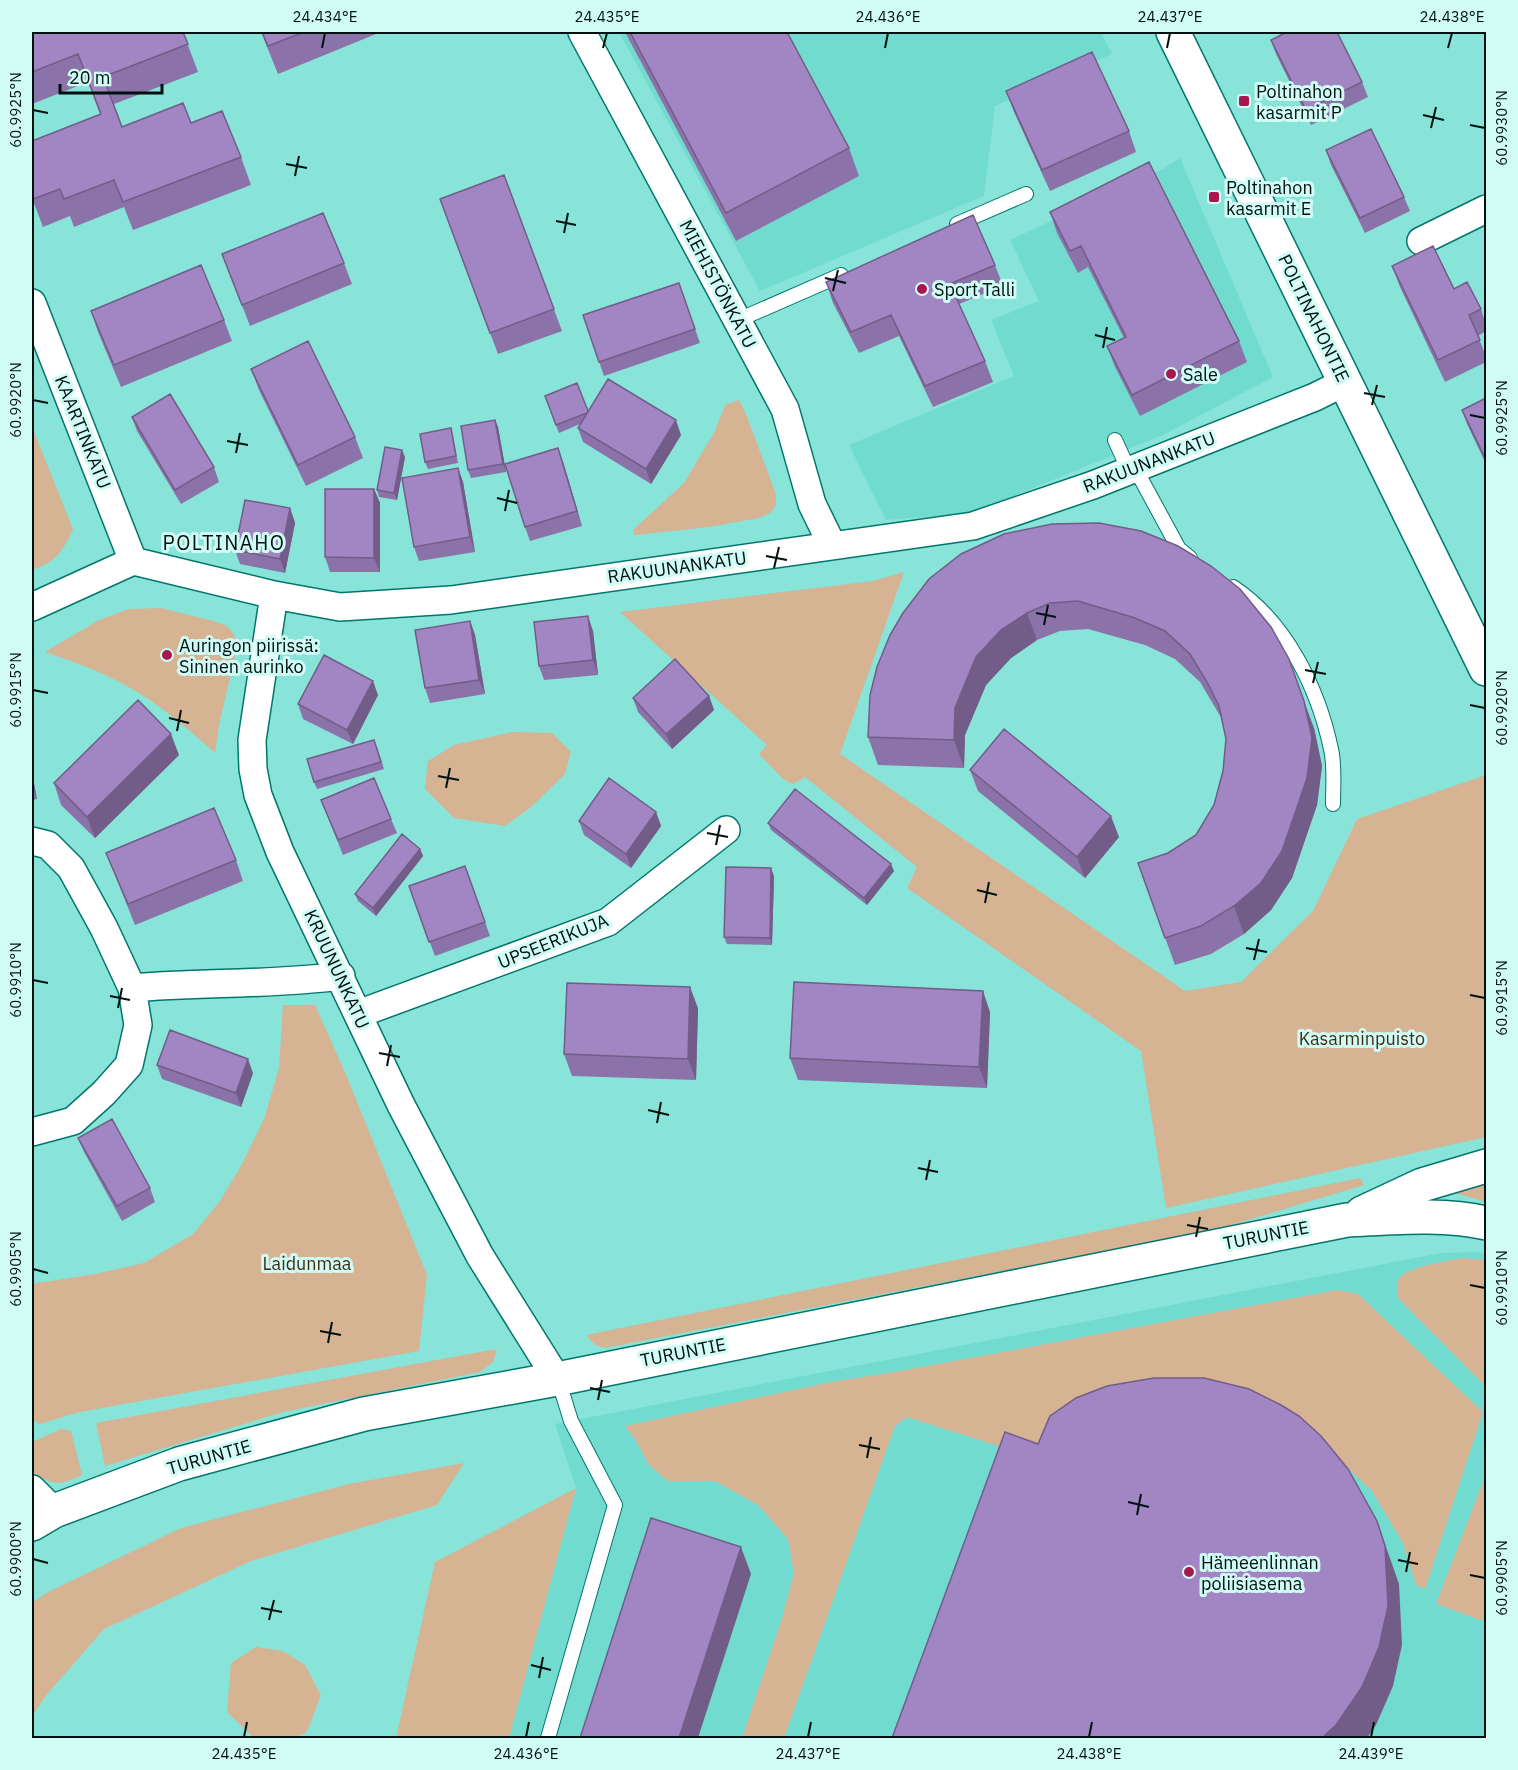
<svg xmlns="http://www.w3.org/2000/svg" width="1518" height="1770" font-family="'IBM Plex Sans',sans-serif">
	<rect width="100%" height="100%" fill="#88e4d9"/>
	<path fill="#72dbcf" d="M619,32H1101L1112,54L995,106L984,196L760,291Z
		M1180,158L1273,377L1163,435L1011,497L963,514L886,520L849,445L1014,376L991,320L1039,301L1010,240L1163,169Z
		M1471,1252L1486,1253V1738H509L576,1488L555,1424L1441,1253Z"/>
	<path fill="#d5b393" d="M739,400L746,414L776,494V505L770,513L759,518L709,527L635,535L633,530L684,483L714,433L725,405Z
		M32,427L73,529C63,551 56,562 32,570Z
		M904,572L840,754L1185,991L1241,982L1313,911L1357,819L1486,775V1137L1166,1208L1141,1051L907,888L917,867L805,777L793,784L783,779L759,754L767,745L620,612L873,581Z
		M161,608L213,621L227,626L234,634L237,647L219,725L215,753C181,722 147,694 105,675C86,666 65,659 45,652L99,620L129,609Z
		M512,732L552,733L571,752L565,774L531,807L505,826L454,818L425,789L428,761L454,745Z
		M283,1005H315L347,1077L427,1275L419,1351L80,1412L39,1424L32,1418V1284L95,1274L144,1263L193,1234L220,1201L242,1164L264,1119L279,1068Z
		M1360,1178L1364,1185L1218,1229L605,1348L595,1345L586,1335Z
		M1486,1178V1202L1455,1193L1454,1188Z
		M1464,1258L1486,1260V1387L1398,1298C1397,1292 1396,1285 1399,1279C1404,1267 1451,1260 1464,1258Z
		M1337,1290L1358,1294L1483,1412L1425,1589L1416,1585L1403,1543L1372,1491L1327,1449L1033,1457L907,1417L895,1426L784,1738H742L782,1618L794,1573L788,1539L758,1505L715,1481H668L649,1465L635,1439L625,1426L831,1382L900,1371Z
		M491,1350H497L493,1362L480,1372L283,1412L105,1466L96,1423Z
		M61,1429L71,1431L82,1475C58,1486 54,1486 32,1472V1442Z
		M464,1463L437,1505L251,1561L104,1629L48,1693L32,1716V1603L46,1593L181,1528L349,1484Z
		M1486,1474V1622L1436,1604Z
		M576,1488L509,1738H396L435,1562Z
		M256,1647L283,1651L305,1665L321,1695L307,1732L294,1738L253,1737L227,1712L231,1663Z"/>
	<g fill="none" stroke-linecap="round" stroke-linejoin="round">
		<defs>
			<path id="lane" d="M957,224L1026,194
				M738,320L841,275
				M1115,440L1129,471
				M1135,468L1179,549L1190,558
				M1233,587C1286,622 1318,688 1331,749C1335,766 1333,786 1333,804
				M548,1738L615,1505L571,1421L558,1379"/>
			<path id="street" d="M582,32L785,409L812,504L832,545
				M1421,241L1486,209
				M32,303L133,561
				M274,595L252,740L253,769L258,795L280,852L401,1105L480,1256L557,1379
				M32,607L133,561L274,595L340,607L451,600L973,526L1093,485L1315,397L1345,382
				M32,841L48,845L71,868L104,928L132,988L138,1025L129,1065L104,1093L73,1121L32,1132
				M132,988C202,982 272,985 341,976
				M358,1014L608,922L726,830
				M32,1489L54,1511"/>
			<path id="secondary" d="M1173,32L1486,669
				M1362,1213L1422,1185L1486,1166
				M32,1524L54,1511L179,1464L364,1414L557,1379L1347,1220C1393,1218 1441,1213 1486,1223"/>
		</defs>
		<use href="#lane" stroke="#00766d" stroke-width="16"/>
		<use href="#street" stroke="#00766d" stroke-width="30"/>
		<use href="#secondary" stroke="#00766d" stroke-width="36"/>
		<use href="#lane" stroke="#fff" stroke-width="14"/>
		<use href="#street" stroke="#fff" stroke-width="27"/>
		<use href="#secondary" stroke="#fff" stroke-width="33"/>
	</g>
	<path fill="#8b72a8" d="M32,32H183L198,72L114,104L122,127L191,123L241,157L251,185L133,230L124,207L74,227L70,216L43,227L32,198V141L100,114L88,82L32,104Z
		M261,32H376V34L278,74Z
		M625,32H787L849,148L859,176L736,241Z
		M1271,40L1362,82L1368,97L1311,125L1276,54Z
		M1006,91L1129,131L1136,152L1050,191L1014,112Z
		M1326,150L1404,197L1410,211L1365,233L1331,165Z
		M504,175L562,331L498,354L440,199Z
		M1050,212L1239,341L1247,362L1140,416L1115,367L1107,346L1124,338L1088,267L1078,273L1057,233Z
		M222,254L344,263L352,284L250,326Z
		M995,265L1003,286L959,304L985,361L993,382L933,407L899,336L859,353L833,303L826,282Z
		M1392,266L1454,289L1481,309L1486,325V331L1478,336L1486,357V362L1445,382L1400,287Z
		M679,283L700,343L604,376L583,315Z
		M91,311L224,320L232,341L121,387L98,332Z
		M251,369L355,437L363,458L306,486L259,390Z
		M545,396L588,411L681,435L651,484L583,442L578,428L580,424L559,433Z
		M1486,398V464L1467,424L1462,410Z
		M132,417L214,467L219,482L181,504L137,431Z
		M495,420L498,427L506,472L471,478L468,470Z
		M453,436L458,463L428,469L425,462Z
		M405,457L397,500L379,497L377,490Z
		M563,462L582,526L530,541L525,527Z
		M458,468L463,482L475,552L419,561L414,547Z
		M374,489L380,503V572H330L325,557Z
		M290,508L295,523L285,573L240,564L235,550Z
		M1052,524L1314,728L1322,766L1317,805L1292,878L1271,910L1244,934L1211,954L1175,965L1138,863L1168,853L1196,835L1214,805L1223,771L1226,739L1222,719L1200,682L1175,659L1145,645L1088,629L1060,631L1037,640L1011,658L986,685L965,735L964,768L878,765L868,737Z
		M470,621L475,635L485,694L430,703L425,688Z
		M593,631L598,675L544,680L539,666Z
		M378,695L353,744L303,719L298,704Z
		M709,696L714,710L672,749L638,712L633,698Z
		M377,747L384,769L317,789L314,782Z
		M179,755L95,838L61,805L54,783Z
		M970,770L1119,837L1085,878L978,791Z
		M32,774L37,799L32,800Z
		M321,800L391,819L397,833L343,855Z
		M656,812L661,826L631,868L584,835L579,821Z
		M768,823L894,871L867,905L771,830Z
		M420,849L423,856L376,916L358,901L355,894Z
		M106,853L236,860L243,881L135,925Z
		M465,866L490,936L435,956L409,886Z
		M774,876L772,945L727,944L724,937Z
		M698,1008L696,1080L572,1076L564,1054Z
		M990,1012L987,1088L798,1080L790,1058Z
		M157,1065L253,1073L241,1107L162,1079Z
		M78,1138L150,1188L155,1202L122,1221L84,1152Z"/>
	<path fill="#715d88" d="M495,420L498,427L506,472L503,464Z
		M676,420L681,435L651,484L646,469Z
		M558,448L563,462L582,526L577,511Z
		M402,450L405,457L397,500L394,493Z
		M458,468L463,482L475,552L470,537Z
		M374,489L380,503V572L374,558Z
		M290,508L295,523L285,573L280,559Z
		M1027,613L1037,640L1011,658L986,685L965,735L964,768L954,740L955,708L976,657L1001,630Z
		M588,616L593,631L598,675L593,660Z
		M470,621L475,635L485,694L479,680Z
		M373,681L378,695L353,744L347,730Z
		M709,696L714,710L672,749L666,734Z
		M1304,701L1314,728L1322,766L1317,805L1292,878L1271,910L1244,934L1234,906Z
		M171,734L179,755L95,838L87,817Z
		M32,774L37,799L32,784Z
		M656,812L661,826L631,868L626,854Z
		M1111,816L1119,837L1085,878L1077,857Z
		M420,849L423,856L376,916L373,908Z
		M891,864L894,871L867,905L864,898Z
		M771,868L774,876L772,945L770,938Z
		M690,987L698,1008L696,1080L688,1059Z
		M983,991L990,1012L987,1088L979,1067Z
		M248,1059L253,1073L241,1107L236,1093Z
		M1377,1521L1399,1584L1402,1645L1393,1686L1376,1725L1367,1738H1322Z
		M741,1547L751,1574L698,1738H679Z"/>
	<path fill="#a285c3" stroke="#715d88" stroke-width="1.5" d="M32,32H183L188,44L103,77L122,127L183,103L191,123L222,111L241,157L123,202L114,180L64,199L60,189L33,199L32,196V141L101,114L78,54L32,72Z
		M262,32H304L268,46Z
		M630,32H787L849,148L726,213Z
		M1287,32H1337L1362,82L1306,110L1271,40Z
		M1092,52L1129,131L1042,170L1006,91Z
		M1371,129L1404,197L1360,218L1326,150Z
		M1149,162L1239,341L1132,395L1107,346L1126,337L1081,246L1070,251L1050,212Z
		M504,175L554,309L490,333L440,199Z
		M323,213L344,263L242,305L222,254Z
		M973,215L995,265L950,284L985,361L925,386L891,315L851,332L826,282Z
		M1433,246L1454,289L1467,282L1481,309L1469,315L1480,340L1438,360L1392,266Z
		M201,265L224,320L114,365L91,311Z
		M679,283L695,329L599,362L583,315Z
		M308,341L355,437L298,465L251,369Z
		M608,379L676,420L646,469L578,428Z
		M577,383L588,411L587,413L556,425L545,396Z
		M170,394L214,467L175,490L132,417Z
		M1486,398V460L1462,410Z
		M495,420L503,464L468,470L461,426Z
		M451,428L456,456L425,462L420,434Z
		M385,447L402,450L394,493L377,490Z
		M558,448L577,511L525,527L505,464Z
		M458,468L470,537L414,547L402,478Z
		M325,489H374V558L325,557Z
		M245,500L290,508L280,559L235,550Z
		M1099,523L1141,531L1178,546L1211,566L1240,589L1271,627L1289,659L1304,701L1312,738L1307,778L1282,851L1261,883L1234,906L1201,926L1165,938L1138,863L1168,853L1196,835L1214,805L1223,771L1226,739L1219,706L1207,682L1190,654L1165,631L1135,618L1078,601L1050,603L1027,613L1001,630L976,657L955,708L954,740L868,737L870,695L877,667L890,635L903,613L929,579L961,554L1004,534L1052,524Z
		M588,616L593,660L539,666L534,622Z
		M470,621L479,680L425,688L415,630Z
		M324,655L373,681L347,730L298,704Z
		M675,659L709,696L666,734L633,698Z
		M138,700L171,734L87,817L54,783Z
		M1004,729L1111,816L1077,857L970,770Z
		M374,740L381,762L314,782L307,759Z
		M374,778L391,819L338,840L321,800Z
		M609,778L656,812L626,854L579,821Z
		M795,789L891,864L864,898L768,823Z
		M214,808L236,860L128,904L106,853Z
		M402,834L420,849L373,908L355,894Z
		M465,866L485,922L429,942L409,886Z
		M726,867L771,868L770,938L724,937Z
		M794,982L983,991L979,1067L790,1058Z
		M567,983L690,987L688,1059L564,1054Z
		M170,1030L248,1059L236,1093L157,1065Z
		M112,1119L150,1188L117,1206L78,1138Z
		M1154,1378H1204L1249,1389L1281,1405L1299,1416L1321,1436L1348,1469L1377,1521L1385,1546L1388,1606L1379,1647L1362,1687L1336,1725L1322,1738H892L1005,1432L1038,1444L1050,1416L1076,1398L1107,1386Z
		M651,1518L741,1547L679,1738H580Z"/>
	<path fill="none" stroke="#01110f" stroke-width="2" d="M322,48L325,33M603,48L607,33M885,48L888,33M1167,48L1170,33M1448,48L1452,33M33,110L48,113M1423,115L1444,120M1470,125L1485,128M1431,128L1436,107M286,164L307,168M295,176L299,156M556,221L576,225M564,233L568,213M825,278L846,283M833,291L838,270M1095,335L1115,340M1103,348L1107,327M1364,393L1385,397M33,400L48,403M1372,405L1377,385M1470,415L1485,418M227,441L248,445M236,453L240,433M497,498L517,503M505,511L509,490M766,556L787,560M774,568L779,547M1036,613L1056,617M1044,625L1048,605M1305,670L1326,674M1313,683L1318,662M33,690L48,693M1470,705L1485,708M169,718L189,723M177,731L181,710M438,776L459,780M446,788L450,768M707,833L728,837M716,845L720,825M977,890L997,895M985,903L989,882M1246,948L1267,952M1254,960L1259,939M33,980L48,983M1470,995L1485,998M110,996L130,1000M118,1008L122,988M379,1053L400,1057M387,1066L391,1045M648,1110L669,1115M657,1123L661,1102M918,1168L938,1172M926,1180L930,1160M1187,1225L1208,1229M1196,1237L1200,1217M33,1269L48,1273M1470,1285L1485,1288M320,1331L341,1335M328,1343L332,1322M590,1388L610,1392M598,1400L602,1380M859,1445L880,1449M867,1458L871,1437M1128,1502L1149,1507M1137,1515L1141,1494M33,1559L48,1563M1398,1560L1418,1564M1406,1572L1410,1552M1470,1575L1485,1578M261,1608L282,1612M269,1620L274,1600M531,1665L551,1670M539,1678L543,1657M244,1737L247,1722M526,1737L529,1722M808,1737L811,1722M1089,1737L1092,1722M1371,1737L1374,1722"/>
	<g fill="#a8164f" stroke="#d1fcf6" stroke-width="2">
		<rect x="1238" y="95" width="12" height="12" rx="3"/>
		<rect x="1208" y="191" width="12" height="12" rx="3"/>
		<circle cx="922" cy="289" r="6"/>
		<circle cx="1171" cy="374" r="6"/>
		<circle cx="167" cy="655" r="6"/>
		<circle cx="1189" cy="1572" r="6"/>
	</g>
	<g text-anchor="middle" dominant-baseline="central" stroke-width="6" stroke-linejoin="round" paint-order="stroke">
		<g font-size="18" fill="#01110f" stroke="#d1fcf6" text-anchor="start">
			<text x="1256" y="91">Poltinahon<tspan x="1256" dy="21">kasarmit P</tspan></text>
			<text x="1226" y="187">Poltinahon<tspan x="1226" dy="21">kasarmit E</tspan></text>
			<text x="934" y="289">Sport Talli</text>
			<text x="1183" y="374">Sale</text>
			<text x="179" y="645">Auringon piirissä:<tspan x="179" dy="21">Sininen aurinko</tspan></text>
			<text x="1201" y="1562">Hämeenlinnan<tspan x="1201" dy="21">poliisiasema</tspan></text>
		</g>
		<g font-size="18" fill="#01110f" stroke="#d1fcf6">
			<text transform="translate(718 284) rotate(62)">MIEHISTÖNKATU</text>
			<text transform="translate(1314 318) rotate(64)">POLTINAHONTIE</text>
			<text transform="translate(83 432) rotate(68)">KAARTINKATU</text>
			<text transform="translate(1149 462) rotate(-21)">RAKUUNANKATU</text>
			<text transform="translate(677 567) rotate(-8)">RAKUUNANKATU</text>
			<text transform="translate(553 941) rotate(-22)">UPSEERIKUJA</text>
			<text transform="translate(337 969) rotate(65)">KRUUNUNKATU</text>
			<text transform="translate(1266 1235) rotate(-11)">TURUNTIE</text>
			<text transform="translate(683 1352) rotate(-11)">TURUNTIE</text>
			<text transform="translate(209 1457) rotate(-16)">TURUNTIE</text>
		</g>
		<g font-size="18" fill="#422b13" stroke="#d1fcf6">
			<text x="1362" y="1038">Kasarminpuisto</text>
			<text x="307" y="1263">Laidunmaa</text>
		</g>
		<g font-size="20" letter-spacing="1.5" fill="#01110f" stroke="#d1fcf6">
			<text x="224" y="542">POLTINAHO</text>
		</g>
	</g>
	<rect width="1518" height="1770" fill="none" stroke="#d1fcf6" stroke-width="66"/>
	<path d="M60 84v9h102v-9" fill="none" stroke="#01110f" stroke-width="3"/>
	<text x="69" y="84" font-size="18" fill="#01110f" stroke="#d1fcf6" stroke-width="4.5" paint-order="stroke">20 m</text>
	<rect x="33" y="33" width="1452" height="1704" fill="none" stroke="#01110f" stroke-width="2"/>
	<g font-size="15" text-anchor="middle" fill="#01110f">
		<text x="325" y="22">24.434°E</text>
		<text x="607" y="22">24.435°E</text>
		<text x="888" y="22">24.436°E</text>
		<text x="1170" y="22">24.437°E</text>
		<text x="1452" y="22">24.438°E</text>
		<text transform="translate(16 110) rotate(-90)" y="5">60.9925°N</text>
		<text transform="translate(1502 128) rotate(-90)" y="5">60.9930°N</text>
		<text transform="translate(16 400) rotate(-90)" y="5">60.9920°N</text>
		<text transform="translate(1502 418) rotate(-90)" y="5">60.9925°N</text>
		<text transform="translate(16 690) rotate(-90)" y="5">60.9915°N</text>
		<text transform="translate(1502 708) rotate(-90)" y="5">60.9920°N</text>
		<text transform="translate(16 980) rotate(-90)" y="5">60.9910°N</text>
		<text transform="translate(1502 998) rotate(-90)" y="5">60.9915°N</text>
		<text transform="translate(16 1269) rotate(-90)" y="5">60.9905°N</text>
		<text transform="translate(1502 1288) rotate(-90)" y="5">60.9910°N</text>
		<text transform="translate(16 1559) rotate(-90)" y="5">60.9900°N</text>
		<text transform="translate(1502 1578) rotate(-90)" y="5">60.9905°N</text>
		<text x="244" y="1759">24.435°E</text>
		<text x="526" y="1759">24.436°E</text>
		<text x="808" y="1759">24.437°E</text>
		<text x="1089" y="1759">24.438°E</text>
		<text x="1371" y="1759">24.439°E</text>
	</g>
</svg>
